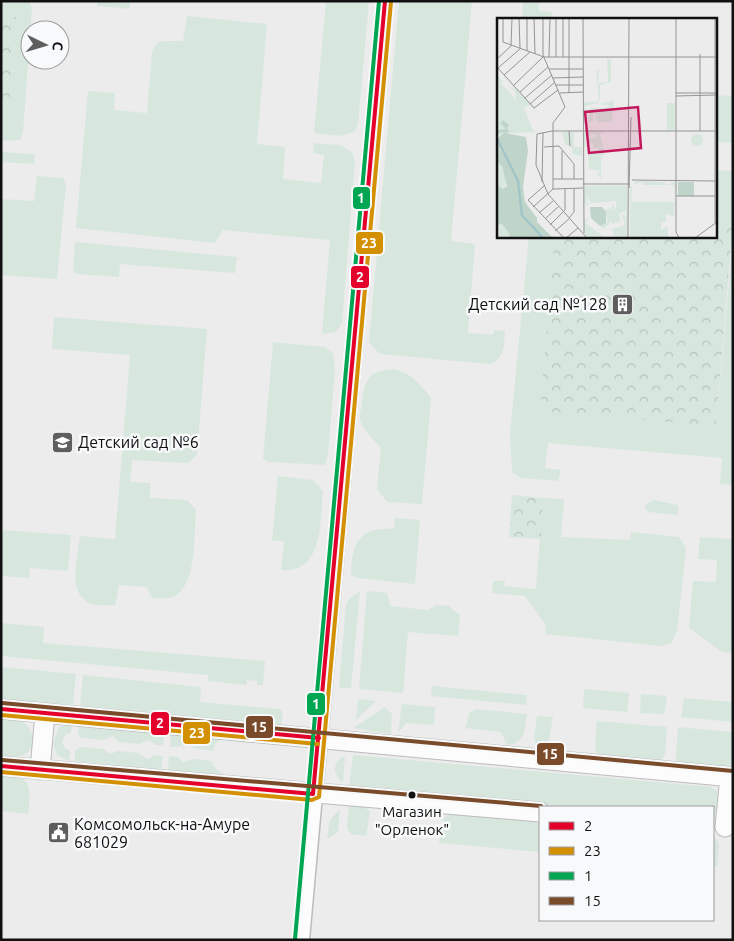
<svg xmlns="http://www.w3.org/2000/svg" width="734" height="941" font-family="Ubuntu,sans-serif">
	<defs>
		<pattern id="park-crowns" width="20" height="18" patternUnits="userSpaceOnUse" patternTransform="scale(1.25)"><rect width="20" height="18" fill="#d7e7de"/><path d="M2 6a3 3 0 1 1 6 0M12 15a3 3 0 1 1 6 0" fill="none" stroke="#b8c5bd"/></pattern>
	</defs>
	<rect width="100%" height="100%" fill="#ececec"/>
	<path fill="#d7e7de" d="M1,1H29L32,8L23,133L20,140L1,141V110L9,111L17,18L1,16Z
		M97,1H130V9L97,6Z
		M326,1H369L358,125L354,132L340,136L314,133Z
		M399,1H472L451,241L475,244L468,333L493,335L494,330L505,331C504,346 505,359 489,364L380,354L369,343Z
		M523,1H539V11L552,12L551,19H522Z
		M187,16L267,24L257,144L285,147L283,179L321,183L324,155L313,153L314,143L340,145L352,152L355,162L342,323L336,332L322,334L330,240L223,230L215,243L76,228L88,91L115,93L114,110L147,113L152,52L157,43L163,41H183Z
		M715,95L733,96V143L715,142Z
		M1,152L35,154L34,164L1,162Z
		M716,170L733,171V222L715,221Z
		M37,176L63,178L66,184L57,279L1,275V199L34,201Z
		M529,236H555L716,426L733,238V485L720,484L722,458L548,443L545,468L561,470L558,481L521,478L512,472L510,434Z
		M75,242L237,257L235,273L120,264L119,277L77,274L73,270Z
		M54,317L207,329L197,455L188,463L132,460L130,482L150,483V498L187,500L196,509C194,532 197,584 175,596C168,599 160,599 152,598L147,587L119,585L115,606C108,605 99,606 92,604C66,596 78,556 80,536L115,539L130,355L52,349Z
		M273,342L324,347L333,353L335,369L328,454L325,465L268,462L263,459Z
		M393,369C412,373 419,383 431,398L422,504L387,502L377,489L381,448C374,440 363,430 360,420C359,415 361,409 362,404C364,380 368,371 393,369Z
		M278,476L313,480L323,491C320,520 324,574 281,570L284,541H272Z
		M543,498L564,499L561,537L630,540L631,532L679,537L686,548L677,631L671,643L661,646L546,634L545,624L525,596L493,593L492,588L494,581H505L504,586L536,589Z
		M654,500L677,505L679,509L677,515L649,512L645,509V505Z
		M395,518L420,520L415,584L358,578L351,574C352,543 358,527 394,529Z
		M1,530L71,535L68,571L30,568L29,578L1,576Z
		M700,537L733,539V653L722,652L689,628L693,581L716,582L717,560L698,559Z
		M360,591L351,688H339L346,604L349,599Z
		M367,591L387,593L390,606L428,610L437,605L449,606L460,615L458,636L408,632L403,693L359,689Z
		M1,623L44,627L43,643L265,661L263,685H257V681L247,680L246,685L208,681V675L1,656Z
		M1,667L76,674L73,705L1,699Z
		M83,675L201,687L200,702L279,709L283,712L281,725L80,706Z
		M432,686L527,695L526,705L431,696Z
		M584,689L629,693L627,712L583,708Z
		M641,694L667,696L664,714L640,713Z
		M684,698L733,702V722L681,717Z
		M358,699L376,701L356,720Z
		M402,704L435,707L434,725L406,723L398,733Z
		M385,707L392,714L391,734L353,728Z
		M476,709L527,714C525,728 525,745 507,745L501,732L465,728L470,712Z
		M1,715C6,715 13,715 17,717C32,725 42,748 21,756C15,758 8,757 1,756Z
		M537,716L553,717L548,746L538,753L534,737Z
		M597,721L667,727L665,754L660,763L598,755L595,749Z
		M72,722L71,732L65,735L62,742L64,747L70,751L69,761L57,755L53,743L59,727Z
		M79,723L165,730L163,745H156L148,740L140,744L119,742L113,736L103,740L81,738L78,733Z
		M678,727L733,732V773L680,765L676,759Z
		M171,731L224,738L216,743L213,751L193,748L186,744L177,747H170Z
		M80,747L103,749L110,754L118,751L139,753L147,759L155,755L163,756L161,770L75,761V751Z
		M353,755L711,787L722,793L719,812L713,816V807H575L349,788Z
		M169,756L177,757L183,762L193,759L211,761L217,770L227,777L168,770Z
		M345,756L343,783C333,774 331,763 345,756Z
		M1,773C33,779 31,783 28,814L1,811Z
		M349,805L365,807L370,812L366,836L351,834L347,828Z
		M340,809L338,832L327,839L330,820Z
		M450,813L540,820V852L439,843L443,819Z
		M713,835L719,844L717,867L713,866Z"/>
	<path fill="url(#park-crowns)" d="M1,16L17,17L9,111L1,110Z
		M715,221L733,222L716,426L540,411L555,236H715Z
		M512,495L543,498L541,539L509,537Z"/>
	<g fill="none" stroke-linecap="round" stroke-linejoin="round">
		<defs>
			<path id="tertiary" d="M301,940L385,1"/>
			<path id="secondary" d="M1,709L733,777
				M1,766L540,812
				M40,770L45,713
				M725,827L730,777"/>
		</defs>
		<use href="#tertiary" stroke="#bcbcbc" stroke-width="19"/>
		<use href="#secondary" stroke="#bcbcbc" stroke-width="21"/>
		<use href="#tertiary" stroke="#fcfcfc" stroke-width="16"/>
		<use href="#secondary" stroke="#fcfcfc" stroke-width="19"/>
		<defs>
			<path id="bus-1" d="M1,709L319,738
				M1,766L313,794L385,1"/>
			<path id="bus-2" d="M1,715L318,744
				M1,772L312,800L319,797L391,2"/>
			<path id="bus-3" d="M295,939L379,1"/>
			<path id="bus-4" d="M2,703L733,771
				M2,760L541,806"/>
		</defs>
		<use href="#bus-1" stroke="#f8f9fa" stroke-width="8"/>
		<use href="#bus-2" stroke="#f8f9fa" stroke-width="8"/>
		<use href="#bus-3" stroke="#f8f9fa" stroke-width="8"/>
		<use href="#bus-4" stroke="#f8f9fa" stroke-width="8"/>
		<use href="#bus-1" stroke="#e4002b" stroke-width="4"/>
		<use href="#bus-2" stroke="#d49003" stroke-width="4"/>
		<use href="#bus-3" stroke="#00a651" stroke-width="4"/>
		<use href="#bus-4" stroke="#7a4b2a" stroke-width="4"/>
	</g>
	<defs>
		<symbol id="building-square" viewBox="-11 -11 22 22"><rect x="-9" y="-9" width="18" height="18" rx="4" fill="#5e5e5e" stroke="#f8f9fa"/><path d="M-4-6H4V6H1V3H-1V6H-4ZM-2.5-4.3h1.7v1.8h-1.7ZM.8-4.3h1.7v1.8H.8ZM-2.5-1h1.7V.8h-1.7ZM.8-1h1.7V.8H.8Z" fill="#fff"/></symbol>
		<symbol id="school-square" viewBox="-11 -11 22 22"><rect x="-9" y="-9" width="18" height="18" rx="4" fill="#5e5e5e" stroke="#f8f9fa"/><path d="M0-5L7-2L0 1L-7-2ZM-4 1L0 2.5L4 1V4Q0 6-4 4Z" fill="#fff"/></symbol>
		<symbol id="civic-square" viewBox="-11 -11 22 22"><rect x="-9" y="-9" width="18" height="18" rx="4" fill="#5e5e5e" stroke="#f8f9fa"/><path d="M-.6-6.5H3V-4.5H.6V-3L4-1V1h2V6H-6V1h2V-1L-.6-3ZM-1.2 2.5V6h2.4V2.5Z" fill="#fff"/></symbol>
	</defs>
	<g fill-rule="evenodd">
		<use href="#building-square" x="610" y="292" width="25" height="25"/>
		<use href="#school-square" x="50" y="430" width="25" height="25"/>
		<use href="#civic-square" x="46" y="820" width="25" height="25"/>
	</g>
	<circle fill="#111112" stroke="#f8f9fa" stroke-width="2" cx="412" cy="795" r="4.5"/>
	<g text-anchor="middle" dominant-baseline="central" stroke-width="5" stroke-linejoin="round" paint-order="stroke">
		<g font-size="15" fill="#111112" stroke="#f8f9fa">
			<text x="412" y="811">Магазин<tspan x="412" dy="18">"Орленок"</tspan></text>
		</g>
		<g font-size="16" fill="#111112" stroke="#f8f9fa" text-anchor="start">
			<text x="607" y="304" text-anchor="end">Детский сад №128</text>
			<text x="78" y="442">Детский сад №6</text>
			<text x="74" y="824">Комсомольск-на-Амуре<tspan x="74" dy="18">681029</tspan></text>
		</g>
	</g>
	<g transform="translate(497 18)">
		<rect width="220" height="220" fill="#ececec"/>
		<path d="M110,40L114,42V64L103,67V81L101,85L88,88L90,106H87V84H100L102,80L99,52L102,53L101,65L111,64ZM0,56L6,64H3L19,82L18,73L10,68L17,71L12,63L42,95L32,87L27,90L36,112L42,114L7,115L1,118L9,136L5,131L0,134L5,129L0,116L15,113L10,112L12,107L6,102L3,105L9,111L0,112ZM117,82L115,104H100L97,92L96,104H92V90H112V87L102,86ZM64,114H77V129H85V147V138L75,136L76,130L69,127ZM87,114H109L103,116L106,129L96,130L97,126L92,124V120H98L100,116L89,117L88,126L91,129H87ZM101,130H107V138H121H104V161L101,157L104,153L92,151L91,134L101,132L102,137ZM0,144L5,148L10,164L7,171L0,167ZM140,163L168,164V167L178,164L177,198L169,196V204H164V212L171,208V220H133V169ZM145,164L146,167H177V184H134L135,167ZM87,168H130L131,220H118L115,211L128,207L125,197H128L129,209V193L122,196L124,203L115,206V203L106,211L103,208L111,204L108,192L115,190V186L119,191V183L94,185L89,178L91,188L87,184ZM87,201H92L88,205L109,220H91L87,215Z" fill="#d7e7de" fill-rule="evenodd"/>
		<path d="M6,102L12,107L10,112L15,113L9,115L29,119L31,133L26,169L28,184L40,200V204L56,220H0V167L6,171L10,168L5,148L0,144V121L5,130L1,132L6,131L9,135L1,120L7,114L0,116V112L9,111L3,105ZM181,164H197V178H181ZM93,189H105L109,194V205L103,208L94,200Z" fill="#c0d5c9"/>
		<path d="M170,85H178V112H170ZM194 122a6 6 0 1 1 12 0a6 6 0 1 1-12 0ZM4,205L12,215L13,220H0V208Z" fill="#d7e7de"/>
		<path fill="none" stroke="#a2c5c8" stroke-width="2.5" d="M0,120L21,163L25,197L46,220"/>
		<path fill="none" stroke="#949495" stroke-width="1" d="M6,0V24M22,0L23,30M30,0V33M37,0L38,36M46,0V37L68,89L56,105V171M59,0V39M66,0V39M72,0V75M86,0L87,215M179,0V214L182,220M218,0V205M6,24L47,39H220M52,39L53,0M0,41L14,28L15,0M0,49L37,90L61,72M1,50L24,30M52,51H86M7,57L33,34M56,60L86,59M17,67L46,39M59,67H86M23,74L51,49M63,75L86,74M179,75H219M179,78L219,77M28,80L55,57M33,86L58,64M72,113L73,128M203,113V36M47,129L62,128L77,146V161M56,161H86M65,161V133M135,162L218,163M45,164L46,115M86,166H133M47,168L31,182L67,220M132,170L134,99M179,178H218M36,189L56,171L86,170M42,195L56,183M72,200L77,194V170M48,201L61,189M53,207L68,192V170M58,213L72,201M69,220L81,210M90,220L51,176L39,147L40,116L55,113H220M131,220L132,0M198,220L220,204"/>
		<path fill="#c2185b" fill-opacity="0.15" stroke="#c2185b" stroke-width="2.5" d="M141,89L144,130L92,135L88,94Z"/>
		<rect width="220" height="220" fill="none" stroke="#111112" stroke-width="2.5"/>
	</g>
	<g stroke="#f8f9fa" stroke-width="2">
		<rect x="352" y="186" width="19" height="24" rx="5" fill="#00a651"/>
		<rect x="355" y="231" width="29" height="24" rx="5" fill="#d49003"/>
		<rect x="350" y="265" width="20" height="24" rx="5" fill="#e4002b"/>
		<rect x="306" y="692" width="20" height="24" rx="5" fill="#00a651"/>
		<rect x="150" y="711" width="20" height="25" rx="5" fill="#e4002b"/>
		<rect x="245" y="715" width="29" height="24" rx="5" fill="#7a4b2a"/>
		<rect x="182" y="721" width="29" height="24" rx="5" fill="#d49003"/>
		<rect x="536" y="742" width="29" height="24" rx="5" fill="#7a4b2a"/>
	</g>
	<g font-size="14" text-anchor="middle" font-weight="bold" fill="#fff">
		<text x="361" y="203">1</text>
		<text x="369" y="248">23</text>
		<text x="360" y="282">2</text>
		<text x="316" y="709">1</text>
		<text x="160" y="728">2</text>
		<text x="259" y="732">15</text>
		<text x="197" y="738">23</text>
		<text x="550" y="759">15</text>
	</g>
	<rect width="734" height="941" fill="none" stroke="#111112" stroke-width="5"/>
	<rect x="539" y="806" width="175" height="115" fill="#f8f9fa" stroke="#9c9c9d"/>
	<rect x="549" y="822" width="25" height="8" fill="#e4002b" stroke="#9c9c9d"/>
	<text x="584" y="831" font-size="15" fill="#111112">2</text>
	<rect x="549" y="847" width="25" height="8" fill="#d49003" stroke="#9c9c9d"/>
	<text x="584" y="856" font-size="15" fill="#111112">23</text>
	<rect x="549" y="872" width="25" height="8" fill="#00a651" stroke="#9c9c9d"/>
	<text x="584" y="881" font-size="15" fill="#111112">1</text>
	<rect x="549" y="897" width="25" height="8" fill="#7a4b2a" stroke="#9c9c9d"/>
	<text x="584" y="906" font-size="15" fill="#111112">15</text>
	<g transform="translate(45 45) rotate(95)"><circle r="24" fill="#f8f9fa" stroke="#9c9c9d"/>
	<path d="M0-4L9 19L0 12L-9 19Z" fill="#5e5e5e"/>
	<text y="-8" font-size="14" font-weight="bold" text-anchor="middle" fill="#111112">С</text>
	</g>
</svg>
